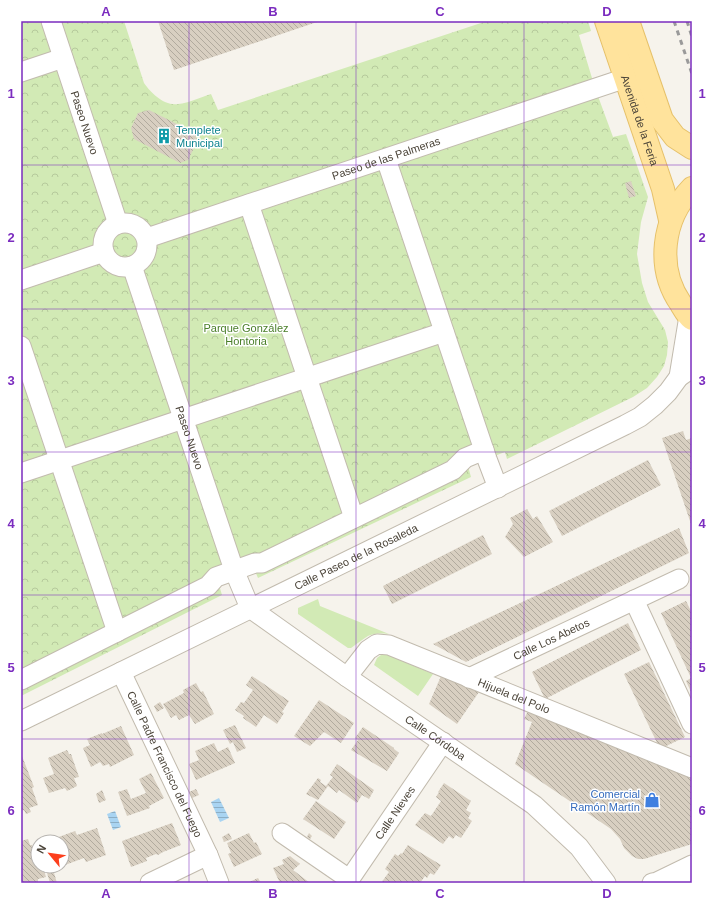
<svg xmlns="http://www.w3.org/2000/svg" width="713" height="904" font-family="Arial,sans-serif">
	<defs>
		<pattern id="forest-crowns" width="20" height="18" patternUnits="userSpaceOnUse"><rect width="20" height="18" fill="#d2eab5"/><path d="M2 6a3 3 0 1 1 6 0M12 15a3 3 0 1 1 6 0" fill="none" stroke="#b6ca9c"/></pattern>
		<pattern id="water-rules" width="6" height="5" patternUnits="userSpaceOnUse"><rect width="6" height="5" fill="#a9d4f2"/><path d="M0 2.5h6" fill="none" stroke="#8caec5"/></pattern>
		<pattern id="building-back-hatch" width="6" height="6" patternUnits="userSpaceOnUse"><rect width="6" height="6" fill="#d8cfc1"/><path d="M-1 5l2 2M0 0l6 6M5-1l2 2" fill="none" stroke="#b1aa9e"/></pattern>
	</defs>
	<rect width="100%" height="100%" fill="#f6f3ec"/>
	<path fill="#d2eab5" d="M318,599L320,606L389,634C367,632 368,637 351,648H348L298,614V608Z
		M381,655H388L433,674L418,696L374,665L377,658Z"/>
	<path fill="url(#forest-crowns)" d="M21,21H124L144,83C151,93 164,106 178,104C189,103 201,97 211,94L218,110L487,21H588L591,31L579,35L595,88L613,137L626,134L648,197L641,222L637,254L642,283L648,302L665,330L668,342L667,355L664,366L657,377L647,388L633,397L507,459L505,452L468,466L471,477L258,578L255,571L219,585L222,595L21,696Z"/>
	<path fill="url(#water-rules)" d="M219,798L229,818L220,822L211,802Z
		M115,811L121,827L113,830L107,814Z"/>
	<path fill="url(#building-back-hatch)" d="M158,21H320L174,70Z
		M149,110L195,133L197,142L188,160L180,163L134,139L131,128L138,113Z
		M631,181L636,196L629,198L625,183Z
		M683,431L686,440L692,438V527L662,438Z
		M648,460L661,485L562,536L549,511Z
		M527,509L533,519L537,516L553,542L524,557L505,537L513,524L510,518Z
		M679,528L689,553L466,662L433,644Z
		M483,535L492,554L392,604L383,586Z
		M686,601L692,613V694L686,681L691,678L661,613Z
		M628,623L641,650L545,699L532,672Z
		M649,662L685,737L660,749L624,674Z
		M252,676L289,701L282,712L284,713L277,724L264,715L256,727L243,718L244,716L235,710L241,702L244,703L253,690L246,685Z
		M441,676L479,692L457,724L429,704Z
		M196,683L201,692L203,691L214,714L195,724L189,715L179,720L176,715L171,718L163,704L184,693L183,690Z
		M319,700L354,723L341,743L324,732L310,746L294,736Z
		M160,702L164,708L157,712L154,706Z
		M528,711L692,777V844L644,859H638L632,856L624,848L620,839L611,829L515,764L532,722L524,719Z
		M235,725L246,748L237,752L233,742L230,744L223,730Z
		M121,726L134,755L110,767L109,764L103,766L100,762L91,767L83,748L90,745L87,739L102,733V734Z
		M363,727L394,748V749L399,753L387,771L351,750L358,740L355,738Z
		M214,743L218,752L228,747L235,763L196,780L189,764L199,760L195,751Z
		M67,750L69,754H71L79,777L74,778L77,786L67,791L65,788L49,793L43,778L54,774L48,758Z
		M21,756H22L34,787L32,788L38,805L29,808L31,812L26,814L24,810L21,811Z
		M337,764L374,790L369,799L362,795L357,803L339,790L337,793L328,786L318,800L306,794L318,778L321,780L320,782L326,786L333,777L330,775Z
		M151,773L164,798L149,806L150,808L127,816L118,792L127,789L131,799L146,793L139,779Z
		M444,783L471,801L466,810L471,813L468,818L472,821L461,838L456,835L453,839L449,836L443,844L415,825L425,813L431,816L441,801L436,797L439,792H438Z
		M196,789L199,795L192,798L189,792Z
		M102,790L106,800L99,803L96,794Z
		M316,801L346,822L334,839L303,819Z
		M172,823L181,845L163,852L158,855L156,854L146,858L147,861L131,867L122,841Z
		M97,828L106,855L86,862L84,858L65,865L62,856V842H58L56,838L75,831L77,835Z
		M229,833L232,839L224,842L222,837Z
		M249,833L254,843L256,842L262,854L234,867L228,854L231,853L227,843Z
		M309,833L312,836L310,839L307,837Z
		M28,839L30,845H32L38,866L39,868L43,867L46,877L38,879V882L21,883V841Z
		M408,845L441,865L434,875L430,873L427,878L425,876L420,883H381L389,872L385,869L395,854L398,856L401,853L402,854Z
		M290,856L300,864L293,870L310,883H280L273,868L284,864L282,860Z
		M45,866H52L57,883H50Z
		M258,878L261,883H247Z"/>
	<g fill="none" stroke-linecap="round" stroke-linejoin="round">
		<defs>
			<g id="minor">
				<path id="s1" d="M51,21L118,224"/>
				<path d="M21,72L63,58"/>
				<path d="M386,159L487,459L498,488"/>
				<path d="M249,204L354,518"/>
				<circle cx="125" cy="245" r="22"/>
				<path id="s2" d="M147,238L626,78"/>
				<path id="s3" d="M132,266L234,570L250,608L347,677L534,805L579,847L606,883"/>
				<path d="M21,280L104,252"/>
				<path d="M21,346L117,632"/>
				<path d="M679,377L689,316"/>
				<path d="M21,473L444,332"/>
				<path d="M634,600L692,724"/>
				<path id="s4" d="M121,672L208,855L219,883"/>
				<path id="s5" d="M347,677L368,650L377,644L389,645L692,768"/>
				<path id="s6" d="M469,678L679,579"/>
				<path d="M21,680L208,586L216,577L255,563H262L453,470L465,458L484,450"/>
				<path id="s7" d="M21,721L625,425L640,417L655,405L668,392L679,377L692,368"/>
				<path d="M282,833L349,879"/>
				<path d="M661,882L692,883"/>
				<path d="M150,883L208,855"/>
				<path id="s8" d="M347,883L443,742"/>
				<path d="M652,883L657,882L692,865"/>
			</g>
			<g id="major">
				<path id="s9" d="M606,21L663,189L670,220"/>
				<path d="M628,21L662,120L675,137L692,148"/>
				<path d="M692,188C662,219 656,268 681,304C684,309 687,315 692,319"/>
			</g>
		</defs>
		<use href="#minor" stroke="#c2bbae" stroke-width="21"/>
		<use href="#major" stroke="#e6c16a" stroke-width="24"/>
		<use href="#minor" stroke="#fff" stroke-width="19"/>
		<use href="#major" stroke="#ffe39c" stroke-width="22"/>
		<path stroke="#9a9a9a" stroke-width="3" stroke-dasharray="5 5" stroke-linecap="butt" d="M674,21L692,74
			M687,21L692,37"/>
	</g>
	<path fill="none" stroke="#7b2cbf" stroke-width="1" stroke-opacity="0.55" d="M189,21V883M356,21V883M524,21V883M21,165H692M21,309H692M21,452H692M21,595H692M21,739H692"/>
	<defs>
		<symbol id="building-bare" viewBox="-9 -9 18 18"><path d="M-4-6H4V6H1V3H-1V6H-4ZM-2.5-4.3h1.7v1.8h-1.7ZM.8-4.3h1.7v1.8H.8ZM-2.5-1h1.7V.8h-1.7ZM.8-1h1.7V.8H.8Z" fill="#0f9aa8" stroke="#fff" stroke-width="2.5" paint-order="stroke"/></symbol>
		<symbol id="shop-bare" viewBox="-9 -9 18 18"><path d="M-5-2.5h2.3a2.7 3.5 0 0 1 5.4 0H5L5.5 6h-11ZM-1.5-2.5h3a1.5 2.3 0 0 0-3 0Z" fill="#3f7fe0" stroke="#fff" stroke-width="2.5" paint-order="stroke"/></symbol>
	</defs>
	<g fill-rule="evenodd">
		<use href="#building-bare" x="153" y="125" width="22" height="22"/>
		<use href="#shop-bare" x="641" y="789" width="22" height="22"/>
	</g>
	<g text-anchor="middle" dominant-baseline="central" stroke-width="3" stroke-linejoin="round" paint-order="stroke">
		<g font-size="11" fill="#4b4439" stroke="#fff">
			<text stroke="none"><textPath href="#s9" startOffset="105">Avenida de la Feria</textPath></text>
			<text stroke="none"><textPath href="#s1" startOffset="107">Paseo Nuevo</textPath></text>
			<text stroke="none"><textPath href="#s2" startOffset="252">Paseo de las Palmeras</textPath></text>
			<text stroke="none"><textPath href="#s3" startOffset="181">Paseo Nuevo</textPath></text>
			<text stroke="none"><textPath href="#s7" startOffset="373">Calle Paseo de la Rosaleda</textPath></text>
			<text stroke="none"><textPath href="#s6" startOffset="91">Calle Los Abetos</textPath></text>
			<text stroke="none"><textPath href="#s5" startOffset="192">Hijuela del Polo</textPath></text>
			<text stroke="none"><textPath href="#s3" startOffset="588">Calle Córdoba</textPath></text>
			<text stroke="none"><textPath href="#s4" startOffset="102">Calle Padre Francisco del Fuego</textPath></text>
			<text stroke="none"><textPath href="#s8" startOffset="85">Calle Nieves</textPath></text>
		</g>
		<g font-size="11" fill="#0d838f" stroke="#fff" text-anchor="start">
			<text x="176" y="130">Templete<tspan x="176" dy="13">Municipal</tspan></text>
		</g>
		<g font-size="11" fill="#4a7f2a" stroke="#fff">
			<text x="246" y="328">Parque González<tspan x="246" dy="13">Hontoria</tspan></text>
		</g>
		<g font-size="11" fill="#366cbe" stroke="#fff" text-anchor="end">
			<text x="640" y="794">Comercial<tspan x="640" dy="13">Ramón Martín</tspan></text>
		</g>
	</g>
	<rect width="713" height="904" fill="none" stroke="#ffffff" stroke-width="44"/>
	<g transform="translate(50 854) rotate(299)"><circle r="19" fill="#ffffff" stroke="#b7b4b0"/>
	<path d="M0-3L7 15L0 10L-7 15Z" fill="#fc3f1d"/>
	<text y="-6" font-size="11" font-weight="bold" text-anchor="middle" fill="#4b4439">N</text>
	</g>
	<rect x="22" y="22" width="669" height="860" fill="none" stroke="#7b2cbf" stroke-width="1.5"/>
	<g font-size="13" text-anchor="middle" font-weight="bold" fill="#7b2cbf">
		<text x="106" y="16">A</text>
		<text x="273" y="16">B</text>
		<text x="440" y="16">C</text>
		<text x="607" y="16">D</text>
		<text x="11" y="98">1</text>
		<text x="702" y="98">1</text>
		<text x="11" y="242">2</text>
		<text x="702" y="242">2</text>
		<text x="11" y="385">3</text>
		<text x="702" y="385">3</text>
		<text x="11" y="528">4</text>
		<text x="702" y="528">4</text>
		<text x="11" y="672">5</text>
		<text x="702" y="672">5</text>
		<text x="11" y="815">6</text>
		<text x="702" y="815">6</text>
		<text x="106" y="898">A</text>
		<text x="273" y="898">B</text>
		<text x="440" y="898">C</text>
		<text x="607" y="898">D</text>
	</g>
</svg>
